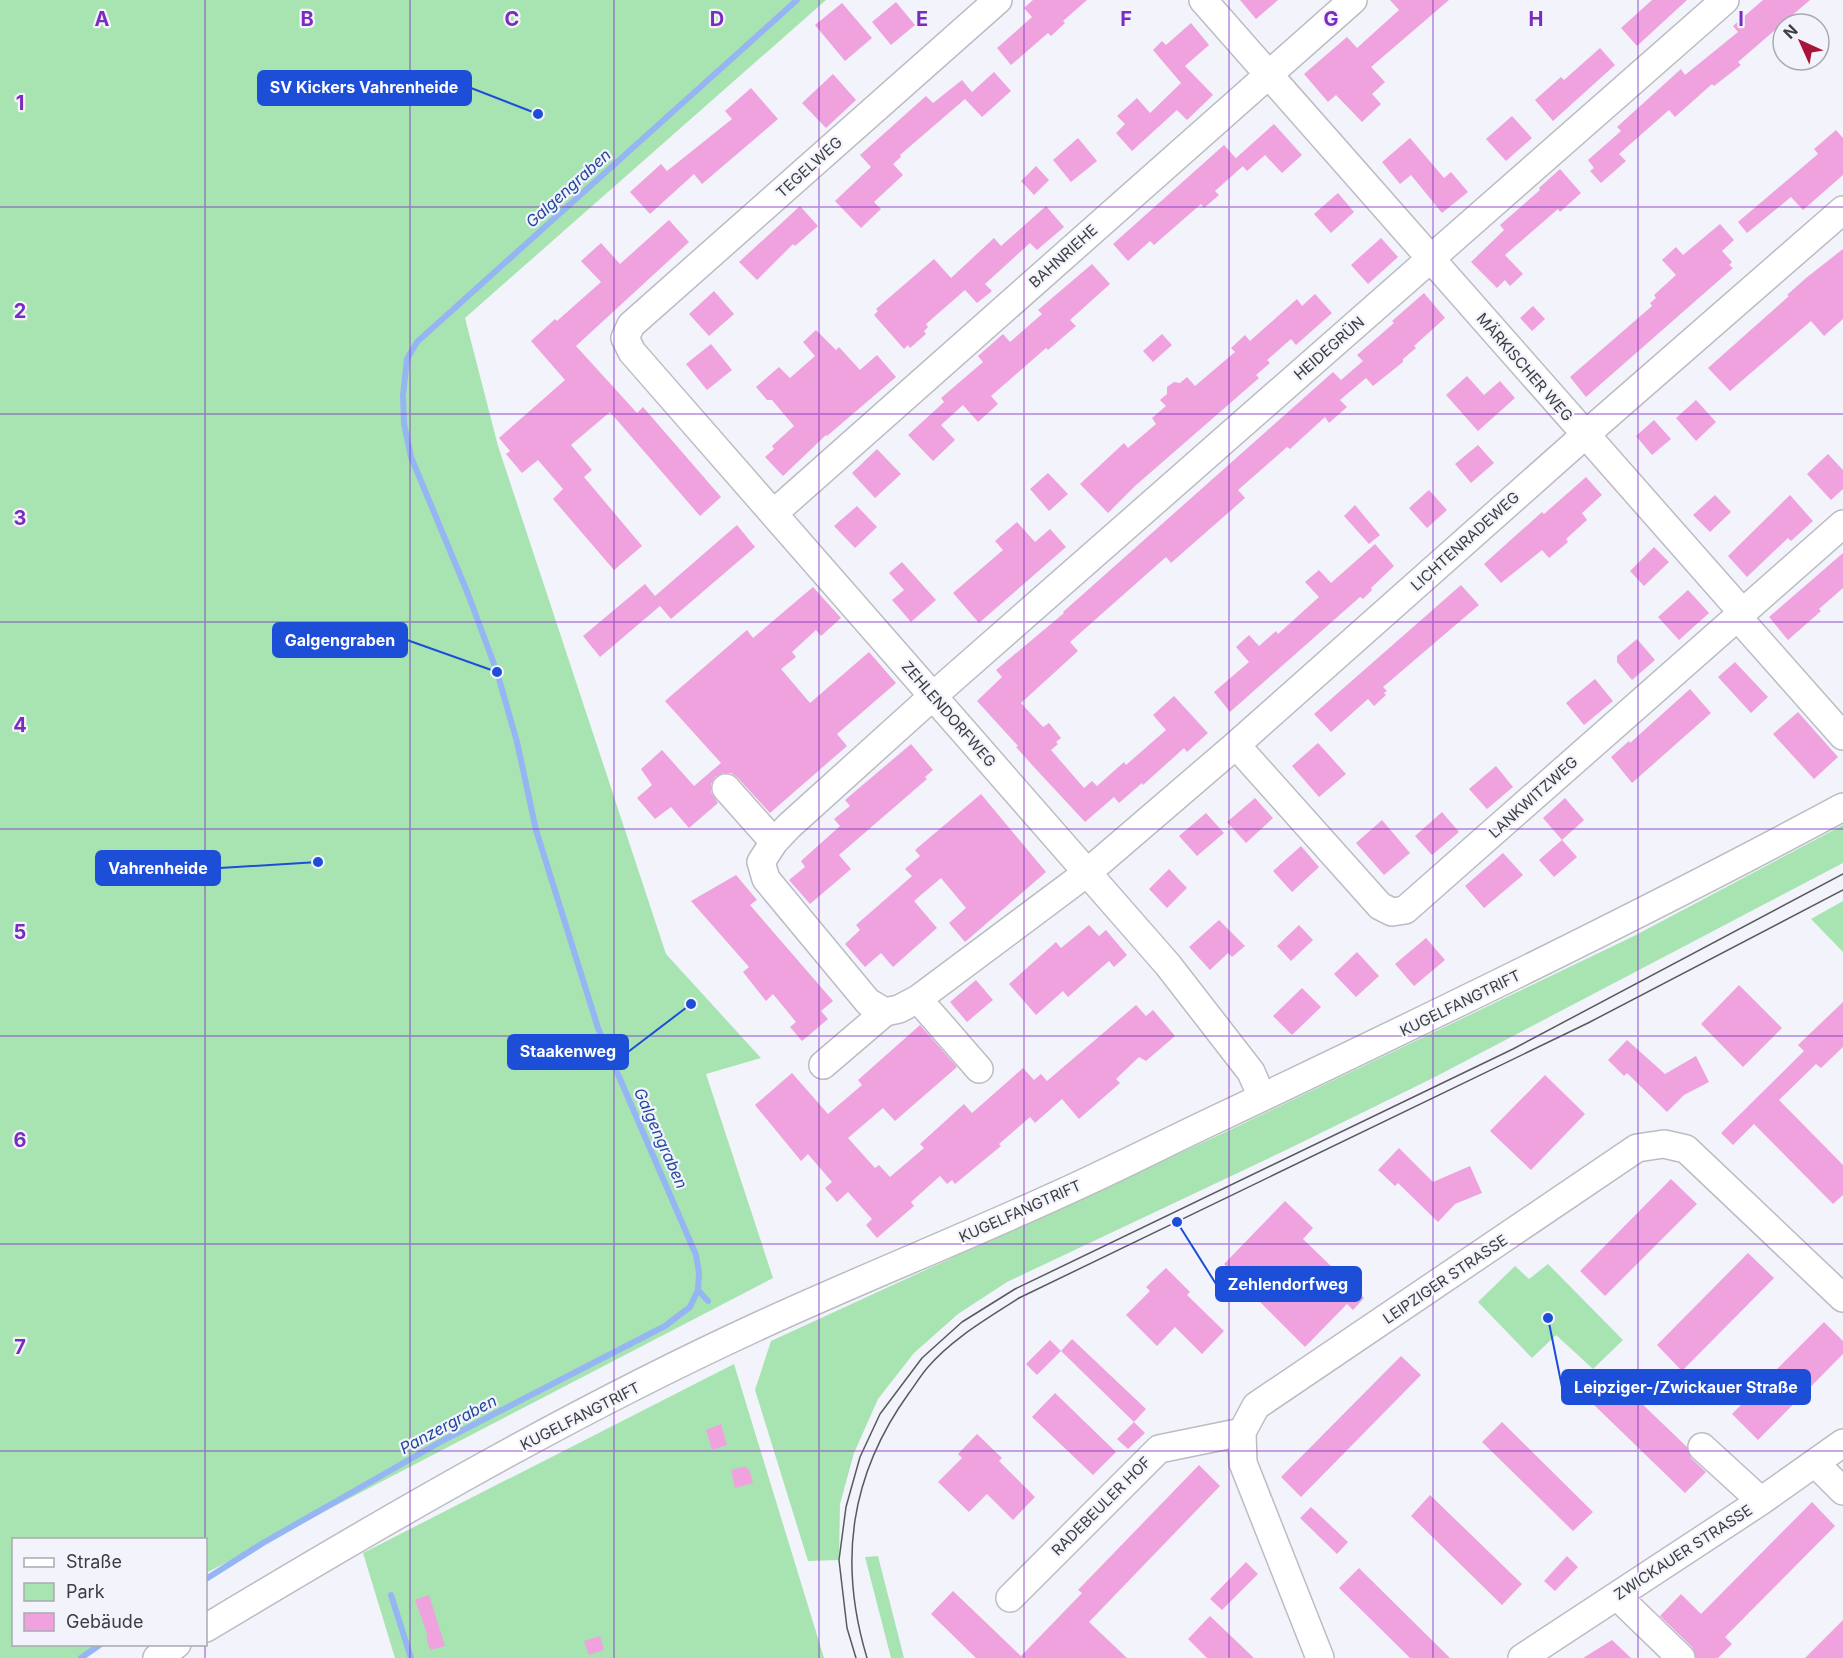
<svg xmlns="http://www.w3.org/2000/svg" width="1843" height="1658" font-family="Inter,sans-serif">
	<rect width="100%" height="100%" fill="#f2f3fb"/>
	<path fill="#a8e4b2" d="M0,0H826L465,318L498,446L666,954L761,1058L706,1074L773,1278L206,1573V1540H14V1644L98,1645L82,1658H0Z
		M1843,825V863L1433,1078L1284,1151L1007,1282L958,1314L914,1353L878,1399L854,1453L840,1504L839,1560L808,1561L755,1390L771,1341L1230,1130L1634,936Z
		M1843,901V952L1811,919Z
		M1548,1264L1623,1340L1593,1369L1556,1335L1532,1358L1478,1302L1515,1266L1529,1279Z
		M734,1364L824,1658H395L363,1553Z
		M878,1556L904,1658H891L865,1557Z"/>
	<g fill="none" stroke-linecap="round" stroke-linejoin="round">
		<path stroke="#96b5f3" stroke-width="6" d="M708,1301L698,1290L699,1273L696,1255L598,1028L536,830L517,742L497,672L468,594L411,457L404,424L403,395L407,359L417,342L797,0
			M206,1579L263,1543L442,1441L665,1326L690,1307L698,1290
			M391,1595L411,1658
			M81,1658L101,1644"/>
	</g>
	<path fill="#efa2de" d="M1033,0H1087L1063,21L1065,23L1051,36L1048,33L1011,65L997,48L1032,17L1024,8Z
		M1240,0H1278L1256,19Z
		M1390,0H1449L1371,67L1385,82L1372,94L1381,104L1362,122L1336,95L1328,102L1304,74L1347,37L1357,48L1399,10Z
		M1652,0H1687L1637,46L1621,28Z
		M1763,0H1810L1738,62L1741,65L1714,86L1712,84L1675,117L1669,110L1619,154L1626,161L1601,183L1590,171L1594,168L1588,160L1621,131L1617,127L1681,69L1685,75L1738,32L1733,26Z
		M896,2L915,25L891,45L872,22Z
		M842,3L872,38L845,61L815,25Z
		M1191,23L1209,45L1185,66L1213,95L1187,120L1177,110L1132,151L1116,133L1125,124L1117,116L1137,98L1150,113L1181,83L1153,50L1162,41L1166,45Z
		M1600,48L1615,65L1553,121L1535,100L1561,77L1564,80Z
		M994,72L1011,91L982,117L965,99L900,155L901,157L893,164L903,175L874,202L881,209L861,228L835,201L871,167L860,155L926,96L933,103L962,80L972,92Z
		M833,74L856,100L826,128L802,103Z
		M751,88L778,119L702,184L694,174L650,214L630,192L661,164L667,171L732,119L725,111Z
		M1512,116L1532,138L1506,161L1486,139Z
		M1274,124L1302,155L1282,173L1265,155L1247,171L1236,158Z
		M1836,130L1843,138V175L1803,210L1791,197L1747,233L1738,222L1818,154L1814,149Z
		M1078,138L1097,161L1071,182L1053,160Z
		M1410,138L1444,178L1451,172L1468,192L1442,213L1411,175L1400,184L1382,162Z
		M1224,145L1243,166L1215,191L1219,195L1204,208L1201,204L1154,245L1150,241L1128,261L1113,244Z
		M1036,166L1049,180L1034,195L1021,181Z
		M1560,169L1581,193L1560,212L1558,209L1505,255L1523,274L1510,286L1505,280L1497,288L1471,262L1504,230L1500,225L1540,190L1539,188Z
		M1338,193L1354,212L1331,233L1314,214Z
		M800,206L818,226L795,246L793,244L757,280L739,262Z
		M1046,206L1064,227L1037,250L1030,243L985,284L992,291L977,303L965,290L926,324L928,327L924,331L926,334L910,348L908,345L904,349L874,315L878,311L876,309L934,259L951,278L994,238L1001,246Z
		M669,220L689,242L576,346L637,413L643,407L721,497L700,516L610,412L571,445L592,470L584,477L642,546L614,570L553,499L563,489L538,460L522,473L506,454L510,451L499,438L565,380L531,341L555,319L557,321L601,282L581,261L601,243L620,264Z
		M1720,224L1734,240L1722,251L1732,262L1729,265L1733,268L1586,397L1570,377L1652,306L1650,303L1656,298L1654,295L1676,275L1662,260L1676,247L1683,255Z
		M1381,238L1398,257L1368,284L1351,265Z
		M1843,249V319L1824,336L1811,321L1730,391L1708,368L1789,296L1787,295L1806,278Z
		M1092,264L1110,284L1070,320L1076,326L1048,350L1046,348L991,396L998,404L978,422L963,405L941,425L955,440L933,461L908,435L944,402L941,398L983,362L978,356L1003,334L1010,342L1042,314L1038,310Z
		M714,291L734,314L709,336L689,314Z
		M1424,293L1445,318L1414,346L1416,348L1403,359V362L1373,386L1366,378L1340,400L1347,407L1329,423L1325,417L1290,449L1287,447L1238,490L1245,498L1171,563L1166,557L1070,642L1078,651L1021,703L1043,727L1049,723L1061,738L1056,742L1058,744L1051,750L1084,788L1092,781L1097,786L1124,762L1126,765L1166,730L1153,715L1174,696L1208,733L1187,752L1184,748L1143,785L1142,783L1119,803L1114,797L1085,822L1033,766L1016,747L1018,746L977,701L1002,677L996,670L1064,613L1063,612L1333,372L1341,380L1363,361L1357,355L1394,323L1392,321Z
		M1315,294L1332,313L1296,345L1291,339L1267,360L1270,363L1256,375L1259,378L1135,486L1108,513L1080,484L1124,443L1128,448L1156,424L1152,418L1166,406L1160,400L1167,394V387L1174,382L1180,383L1187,377L1195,386L1235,352L1231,348L1245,335L1250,341L1297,299L1302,306Z
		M1533,306L1545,319L1532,331L1520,318Z
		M816,330L836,350L839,347L860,370L877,355L896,377L827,436L826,435L783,476L765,457L774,449L772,446L794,426L772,400H767L756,387L779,367L790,378L815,356L803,342Z
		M1162,334L1172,345L1153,362L1143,351Z
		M711,344L732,370L707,390L686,364Z
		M1467,376L1484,395L1500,381L1515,398L1478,431L1446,395Z
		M1696,400L1716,422L1696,441L1676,418Z
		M1654,420L1671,439L1652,455L1636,436Z
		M1478,445L1494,463L1471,483L1455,464Z
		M877,449L901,474L875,498L852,473Z
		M1828,454L1843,470V489L1831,500L1807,474Z
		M1048,473L1068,494L1049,511L1030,489Z
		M1586,477L1602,495L1582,513L1587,520L1566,539L1568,542L1549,558L1542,550L1501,583L1484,564L1542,512L1544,514Z
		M1429,490L1447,510L1427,528L1409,508Z
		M1715,495L1731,512L1710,532L1693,515Z
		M1790,495L1813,521L1791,541L1788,538L1747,577L1728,556Z
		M1355,505L1380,535L1369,544L1344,516Z
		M857,506L877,527L855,548L834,526Z
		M1017,522L1035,542L1050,529L1066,547L979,623L953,593L1003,550L995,541Z
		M737,525L755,547L671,619L660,606L600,657L583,636L645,584L655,596Z
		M1375,544L1394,566L1371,588L1372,590L1363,599L1360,597L1230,712L1214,692L1249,662L1236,647L1249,635L1259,646L1276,631L1278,634L1319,597L1305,582L1319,570L1331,583Z
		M1654,547L1669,562L1644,586L1630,571Z
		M1843,553V588L1819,609L1821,611L1788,640L1769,617Z
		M902,562L936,600L911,622L892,600L904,590L889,573Z
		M1461,585L1479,605L1383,687L1387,691L1384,693L1386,695L1374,706L1368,699L1331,732L1314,714Z
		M813,587L841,618L821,636L816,630L792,652L796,657L781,669L810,703L869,652L896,683L837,734L847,746L770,813L738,778L731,773H723L715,777L711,784V792L718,803L689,828L671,807L655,819L637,798L652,785L641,769L662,750L694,786L721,763L665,701L747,630L753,638Z
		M1688,590L1709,613L1679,640L1658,617Z
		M1637,639L1655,660L1632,680L1617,662V656Z
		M1735,662L1768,697L1751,713L1718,677Z
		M1595,679L1613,701L1584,725L1566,703Z
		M1690,689L1711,713L1632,783L1611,757L1629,741L1630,743Z
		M1798,712L1838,757L1814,779L1773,734Z
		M1318,743L1346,774L1319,797L1292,766Z
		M911,744L933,770L925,777L927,779L839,855L851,869L810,904L789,880L805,867L801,861L840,826L834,819L850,806L845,800Z
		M1496,766L1513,787L1487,809L1469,789Z
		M981,794L1046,872L965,942L949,923L966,908L941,878L914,901L937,928L893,967L881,953L865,967L845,944L860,930L856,925L912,876L905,869L920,856L915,850Z
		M1255,798L1273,818L1246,843L1227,822Z
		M1565,798L1584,820L1562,840L1543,818Z
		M1442,812L1459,832L1432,855L1415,836Z
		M1206,813L1224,833L1197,856L1179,836Z
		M1382,820L1410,853L1384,875L1356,843Z
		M1562,840L1577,857L1554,877L1539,860Z
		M1301,846L1319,867L1292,892L1273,871Z
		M1503,853L1523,875L1484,908L1465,886Z
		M1169,869L1187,888L1167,908L1149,889Z
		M736,875L757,900L750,905L833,1001L821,1011L828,1019L802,1041L790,1027L796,1022L773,994L766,1001L743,972L749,967L691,901Z
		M1219,920L1245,946L1232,957L1228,953L1210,970L1189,947Z
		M1089,925L1099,936L1106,930L1127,955L1114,967L1109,961L1068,997L1063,991L1036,1015L1009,984L1056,942L1061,948Z
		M1299,925L1313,940L1291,961L1277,946Z
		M1426,938L1445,960L1414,986L1395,964Z
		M1357,952L1379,976L1356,997L1334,974Z
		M976,980L993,1000L967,1022L950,1002Z
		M1739,985L1782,1028L1743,1067L1701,1024Z
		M1302,988L1321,1007L1292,1035L1273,1016Z
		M1843,1002V1047L1821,1068L1816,1064L1779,1100L1843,1165V1195L1833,1204L1754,1124L1733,1145L1721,1133L1804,1051L1798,1045Z
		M1136,1005L1146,1016L1153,1010L1175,1036L1146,1061L1139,1057L1116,1079L1120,1083L1079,1119L1062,1099L1035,1123L1030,1117L999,1144L1001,1146L955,1184L952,1180L947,1184L940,1176L911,1202L914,1206L877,1238L866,1225L872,1219L848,1192L837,1202L825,1188L832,1182L808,1154L801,1161L755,1105L792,1073L828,1114L862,1085L858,1080L920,1025L957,1067L895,1121L883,1108L848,1138L875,1168L879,1165L890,1177L924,1148L920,1144L964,1104L972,1113L1023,1068L1034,1080L1041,1074L1047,1081Z
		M1627,1040L1665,1074L1696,1056L1709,1082L1684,1095L1667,1112L1627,1073L1624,1076L1608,1060Z
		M1545,1075L1585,1114L1531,1170L1490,1131Z
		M1399,1148L1433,1182L1470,1166L1482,1193L1455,1204L1438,1222L1398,1183L1395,1186L1378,1170Z
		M1671,1179L1697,1204L1605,1296L1580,1271Z
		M1285,1201L1313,1228L1303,1239L1364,1298L1353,1310L1347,1304L1305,1347L1251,1293L1252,1292L1224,1264Z
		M1748,1253L1774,1278L1682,1371L1657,1345Z
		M1166,1268L1190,1292L1187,1295L1224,1331L1202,1354L1175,1327L1157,1346L1126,1315L1150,1291L1146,1287Z
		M1824,1322L1843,1341V1354L1758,1440L1732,1414Z
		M1072,1339L1146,1409L1134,1422L1061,1351Z
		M1050,1340L1061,1351L1037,1375L1026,1364Z
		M1401,1356L1421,1375L1301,1497L1281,1477Z
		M1615,1378L1687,1447L1691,1458L1706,1472L1685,1493L1591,1402Z
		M1055,1393L1116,1452L1093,1475L1032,1417Z
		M1134,1422L1145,1433L1128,1449L1117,1439Z
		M1502,1422L1593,1512L1573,1531L1482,1442Z
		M721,1424L727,1445L712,1450L706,1430Z
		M977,1434L1002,1458L999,1461L1035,1497L1013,1520L987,1494L969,1512L938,1482L962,1458L958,1454Z
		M1199,1465L1220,1486L1089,1622L1127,1658H976L931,1614L953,1591L1021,1656L1082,1593L1078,1590Z
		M746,1466L747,1469H749L753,1483L735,1488L731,1470Z
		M1430,1495L1522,1584L1502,1605L1411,1516Z
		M1812,1502L1835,1526L1725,1637L1732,1644L1718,1658H1696L1692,1647L1660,1616L1681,1594L1701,1614Z
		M1311,1507L1348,1542L1337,1554L1300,1518Z
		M1567,1556L1578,1567L1555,1591L1544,1581Z
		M1246,1562L1258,1574L1222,1610L1210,1599Z
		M1359,1568L1370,1579L1450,1658H1410L1400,1648L1339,1588Z
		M429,1595L445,1646L430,1650L426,1637L428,1636L415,1600Z
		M1210,1616L1254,1658H1207L1188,1639Z
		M1843,1620V1658H1805Z
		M600,1636L604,1650L589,1655L584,1641Z
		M1612,1640L1631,1658H1583Z"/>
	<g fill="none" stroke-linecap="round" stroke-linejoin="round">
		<defs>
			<path id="minor" d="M998,0L631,325L625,338L632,352L1168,965L1251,1072L1262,1097
				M1203,0L1735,604L1742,622L1843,736
				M1725,0L933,696L789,826L774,842L761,862L766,879L868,1002L885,1012L899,1009L918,999L1088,872L1236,745L1585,435L1843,210
				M774,513L1353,0
				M1236,745L1380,906L1392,912L1405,910L1843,524
				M726,788L774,842
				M918,999L979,1069
				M823,1065L885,1012
				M1702,1447L1761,1501
				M1816,1464L1843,1491
				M1617,1596L1681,1658
				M1010,1598L1159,1449L1242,1432
				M206,1628C387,1519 571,1412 763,1324C872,1274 984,1230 1092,1179C1137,1158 1180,1136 1225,1115C1433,1016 1640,916 1843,807
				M157,1658L177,1644
				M1320,1658L1243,1463L1242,1432L1256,1406L1637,1148L1664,1144L1686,1149L1843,1298
				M1522,1658L1761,1501L1843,1443"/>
		</defs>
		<use href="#minor" stroke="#bbbcc4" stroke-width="30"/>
		<use href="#minor" stroke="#fff" stroke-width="27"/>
		<path stroke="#595a5e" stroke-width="1.5" d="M856,1658L847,1628L839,1560L846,1507L860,1457L880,1414L922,1358L962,1322L1015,1289L1513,1049L1843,874
			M867,1658C838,1562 850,1475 909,1393C915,1385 921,1375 928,1367C953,1338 987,1319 1019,1298L1588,1023L1843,890"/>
	</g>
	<path fill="none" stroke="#7b2cbf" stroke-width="1.5" stroke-opacity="0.55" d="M205,0V1540M410,0V1658M614,0V1658M819,0V1658M1024,0V1658M1229,0V1658M1433,0V1658M1638,0V1658M0,207H1843M0,414H1843M0,622H1843M0,829H1843M0,1036H1843M0,1244H1843M0,1451H1843M205,1644V1658"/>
	<g text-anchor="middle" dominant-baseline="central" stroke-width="4.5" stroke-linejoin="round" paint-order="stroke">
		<g font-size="15" fill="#3c3d40" stroke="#f2f3fb">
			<text transform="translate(809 167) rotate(-42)">TEGELWEG</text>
			<text transform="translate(1063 256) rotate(-42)">BAHNRIEHE</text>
			<text transform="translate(1329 348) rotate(-41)">HEIDEGRÜN</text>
			<text transform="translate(1525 367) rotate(49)">MÄRKISCHER WEG</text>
			<text transform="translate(1465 541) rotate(-42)">LICHTENRADEWEG</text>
			<text transform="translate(949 714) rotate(49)">ZEHLENDORFWEG</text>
			<text transform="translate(1533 797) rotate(-42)">LANKWITZWEG</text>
			<text transform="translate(1460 1003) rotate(-26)">KUGELFANGTRIFT</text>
			<text transform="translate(1020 1211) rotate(-24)">KUGELFANGTRIFT</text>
			<text transform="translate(1445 1279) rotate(-34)">LEIPZIGER STRASSE</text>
			<text transform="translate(580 1416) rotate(-27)">KUGELFANGTRIFT</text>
			<text transform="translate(1101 1506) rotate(-45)">RADEBEULER HOF</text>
			<text transform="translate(1683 1552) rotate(-33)">ZWICKAUER STRASSE</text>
		</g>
		<g font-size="16" font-style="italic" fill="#20479e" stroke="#f2f3fb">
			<text transform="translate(568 188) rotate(-42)">Galgengraben</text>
			<text transform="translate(661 1138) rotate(66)">Galgengraben</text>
			<text transform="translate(448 1424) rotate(-28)">Panzergraben</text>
		</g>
	</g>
	<g font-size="20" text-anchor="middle" font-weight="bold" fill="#7b2cbf" stroke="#f2f3fb" stroke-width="4.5" stroke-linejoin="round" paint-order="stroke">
		<text x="102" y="26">A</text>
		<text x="307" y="26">B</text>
		<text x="512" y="26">C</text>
		<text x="717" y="26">D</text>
		<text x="922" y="26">E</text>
		<text x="1126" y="26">F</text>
		<text x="1331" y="26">G</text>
		<text x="1536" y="26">H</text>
		<text x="1741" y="26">I</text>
		<text x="20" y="110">1</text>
		<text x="20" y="318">2</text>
		<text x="20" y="525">3</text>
		<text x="20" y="732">4</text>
		<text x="20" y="939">5</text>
		<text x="20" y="1147">6</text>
		<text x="20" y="1354">7</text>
	</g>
	<path fill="none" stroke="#1d4ed8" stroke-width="2" d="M538 114L471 88M497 672L407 640M318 862L220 868M691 1004L628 1052M1177 1222L1216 1284M1548 1318L1562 1387"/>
	<g fill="#1d4ed8" stroke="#f2f3fb" stroke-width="2">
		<circle cx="538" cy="114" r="6"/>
		<circle cx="497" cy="672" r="6"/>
		<circle cx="318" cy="862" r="6"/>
		<circle cx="691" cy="1004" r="6"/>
		<circle cx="1177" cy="1222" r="6"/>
		<circle cx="1548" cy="1318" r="6"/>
	</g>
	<g fill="#1d4ed8" stroke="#1d4ed8" stroke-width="2">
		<rect x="258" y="71" width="213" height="34" rx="6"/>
		<rect x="273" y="623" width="134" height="34" rx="6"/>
		<rect x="96" y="851" width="124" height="34" rx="6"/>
		<rect x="508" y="1035" width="120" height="34" rx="6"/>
		<rect x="1216" y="1267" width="145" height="34" rx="6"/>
		<rect x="1562" y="1370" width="248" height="34" rx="6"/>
	</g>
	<g font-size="16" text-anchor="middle" font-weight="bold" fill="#fff">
		<text x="364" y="93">SV Kickers Vahrenheide</text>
		<text x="340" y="646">Galgengraben</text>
		<text x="158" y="874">Vahrenheide</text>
		<text x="568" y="1057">Staakenweg</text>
		<text x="1288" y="1290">Zehlendorfweg</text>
		<text x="1686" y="1393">Leipziger-/Zwickauer Straße</text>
	</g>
	<rect x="12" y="1538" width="195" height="108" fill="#f2f3fb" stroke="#a9aab0" stroke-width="1.5"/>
	<rect x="24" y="1558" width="30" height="9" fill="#ffffff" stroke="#a9aab0" stroke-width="1.5"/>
	<text x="66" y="1568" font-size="18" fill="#3c3d40">Straße</text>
	<rect x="24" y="1583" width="30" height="18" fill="#a8e4b2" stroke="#a9aab0" stroke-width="1.5"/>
	<text x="66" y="1598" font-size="18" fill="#3c3d40">Park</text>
	<rect x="24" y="1613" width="30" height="18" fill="#efa2de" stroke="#a9aab0" stroke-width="1.5"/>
	<text x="66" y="1628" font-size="18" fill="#3c3d40">Gebäude</text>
	<g transform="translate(1801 42) rotate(315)"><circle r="28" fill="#f2f3fb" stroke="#a9aab0" stroke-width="1.5"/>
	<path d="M0-4.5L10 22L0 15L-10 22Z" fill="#aa1438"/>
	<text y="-9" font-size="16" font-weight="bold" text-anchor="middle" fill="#3c3d40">N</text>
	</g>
</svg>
